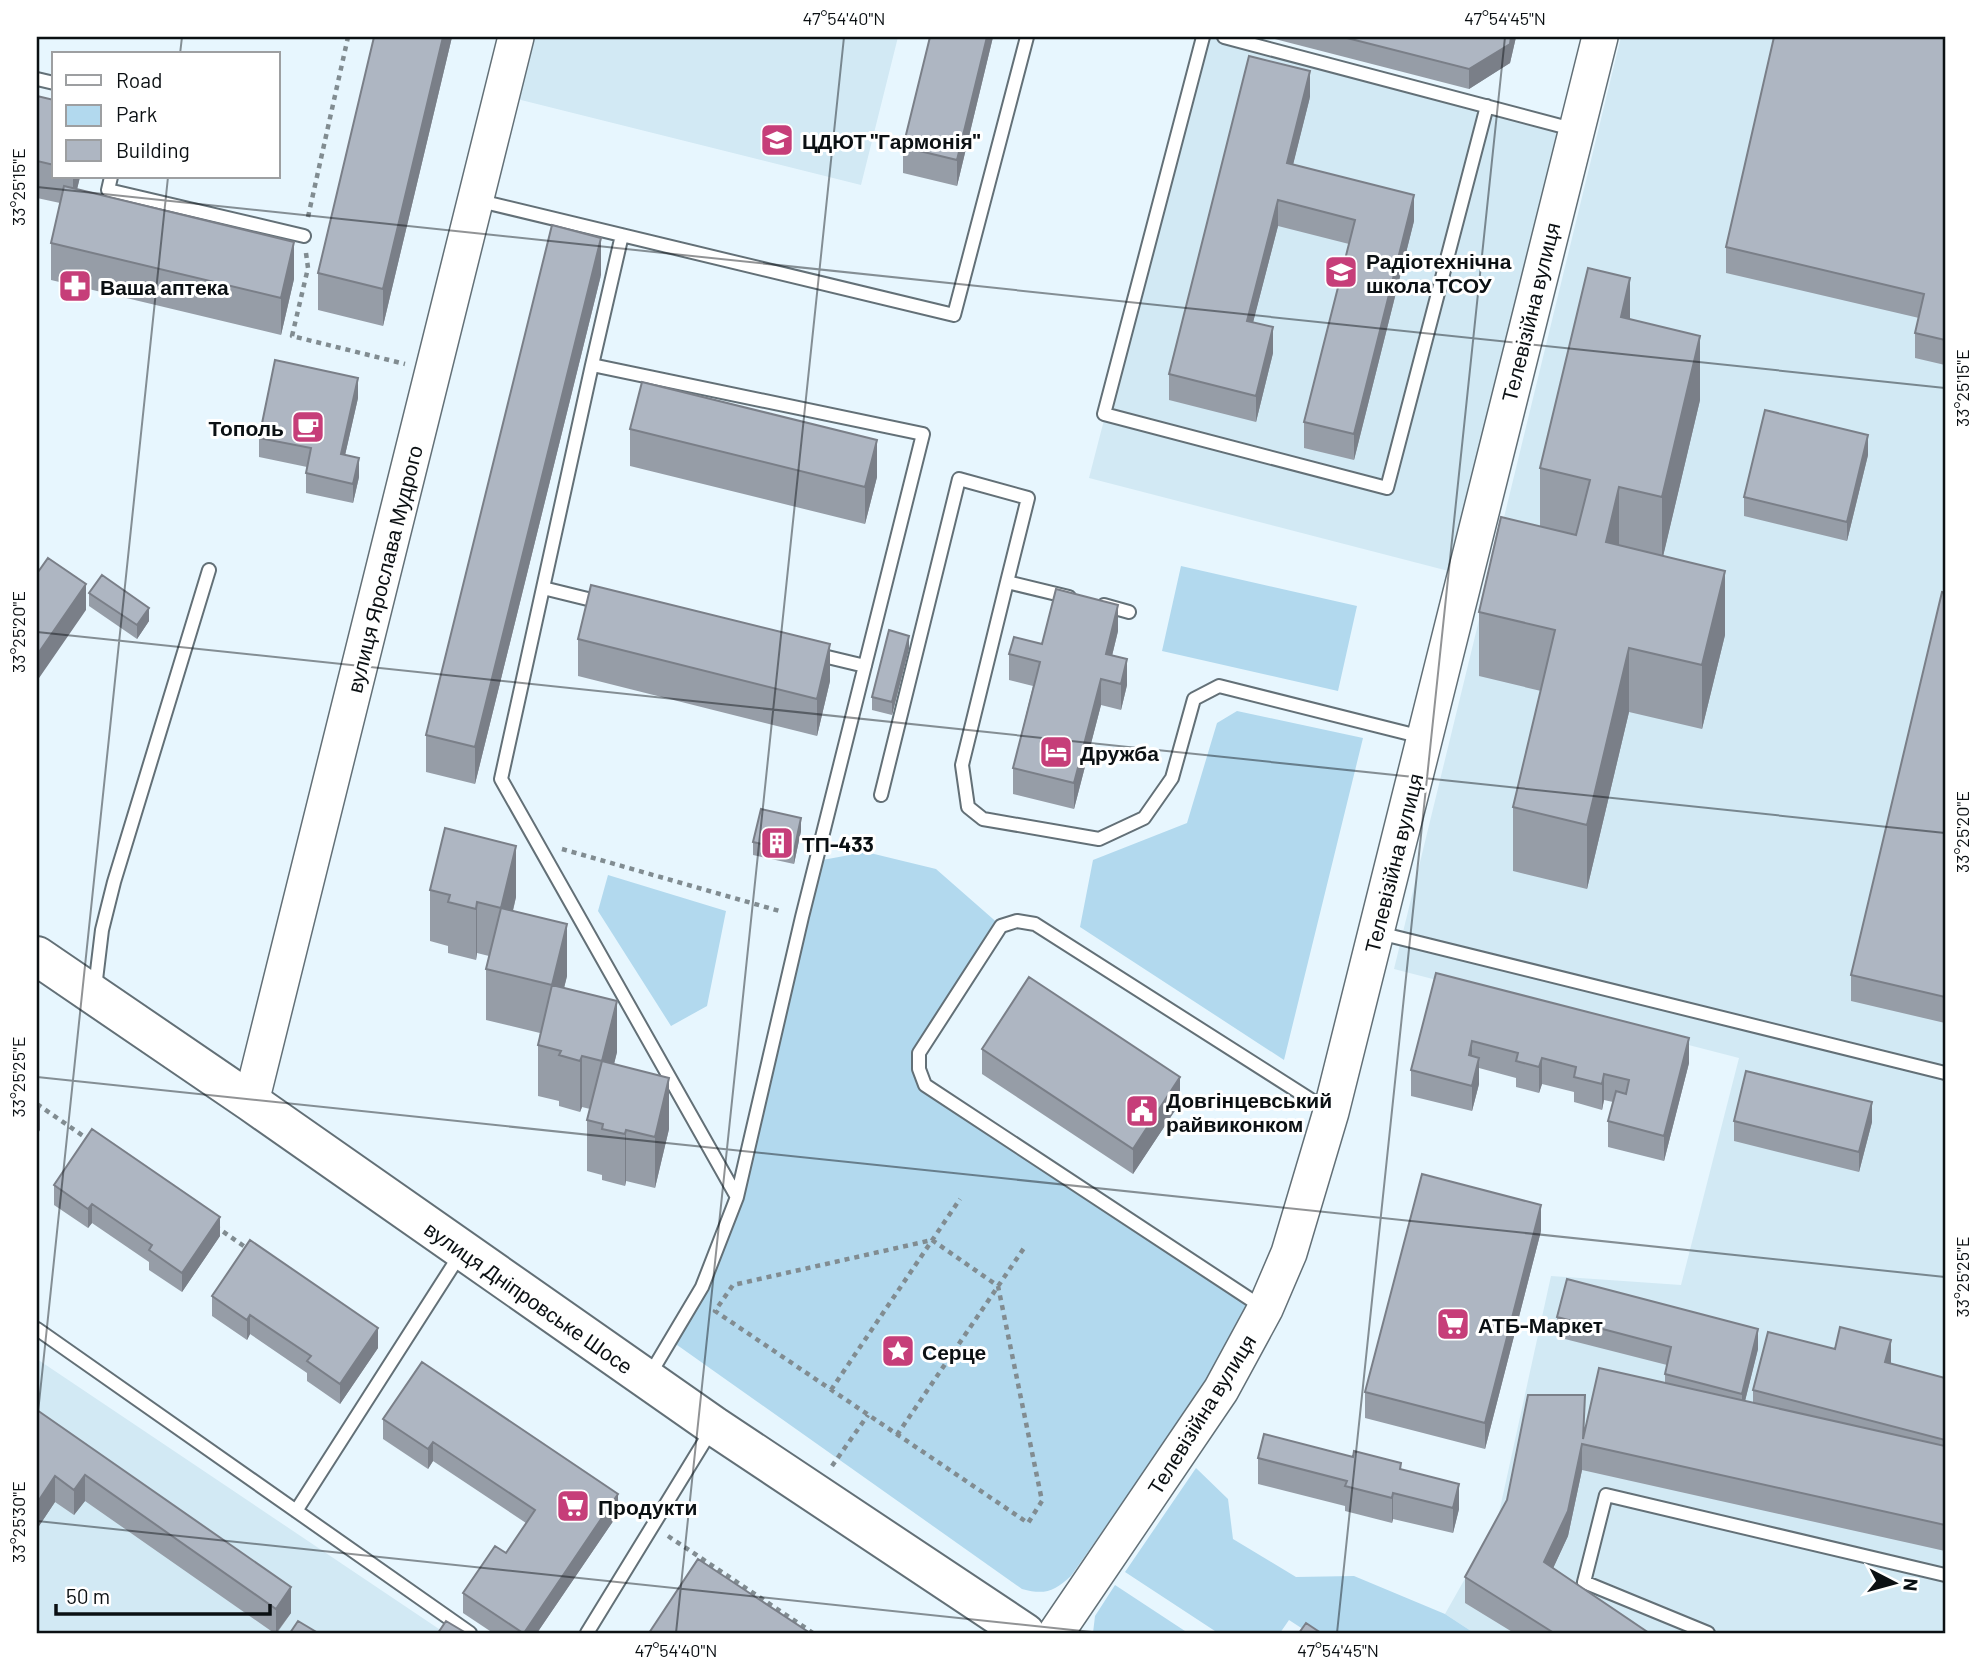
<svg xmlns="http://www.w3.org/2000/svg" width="1982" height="1670" font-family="Barlow,sans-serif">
	<rect width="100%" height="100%" fill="#e7f6fe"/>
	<path fill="#d2e9f4" d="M515,37H898L861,185L501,95Z
		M1203,37H1224L1576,130L1464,575L1089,478Z
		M1621,37H1945V1633H1474L1445,1614L1497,1522L1551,1276L1681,1285L1739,1058L1394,969Z
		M37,1359L445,1633H37Z"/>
	<path fill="#b2d9ee" d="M1181,566L1357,606L1338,691L1162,651Z
		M1237,711L1363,738L1284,1060L1080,927L1093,860L1187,823L1217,723Z
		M866,852L936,869L1001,926L919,1053L925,1085L1249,1300L1207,1382L1071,1576C1054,1592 1044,1595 1022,1589L670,1340L702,1287L737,1197L817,861Z
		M608,875L726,911L707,1006L671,1026L598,911Z
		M1196,1468L1228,1499L1233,1539L1296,1577L1354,1576L1445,1614L1474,1633H1309L1289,1620L1280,1633H1218L1125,1572Z
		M1115,1585L1188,1633H1093L1095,1616Z"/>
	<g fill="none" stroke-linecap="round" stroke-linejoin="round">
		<defs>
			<path id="lane" d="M1203,37L1104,414L1387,488L1487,106
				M1224,37L1576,130
				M37,79L54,83
				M111,177L108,190L304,236
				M476,200L954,315L1027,37
				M592,365L622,235
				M543,588L604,603
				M1069,597L1007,582L962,765L968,807L983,819L1099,839L1144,818L1172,778L1194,699L1219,686L1422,737
				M1104,605L1129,612
				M815,654L865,666
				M881,795L959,479L1028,498L1007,582
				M1379,933L1945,1073
				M95,988L102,930L114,882L209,570
				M1262,1307L925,1085L919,1069V1053L1001,926L1017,921L1035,924L1327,1110
				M37,1329L470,1633
				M649,1376L702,1287L737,1197L802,917L923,434L592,365L501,779L737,1197
				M296,1511L461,1253
				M587,1633L712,1429
				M1708,1633L1584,1582L1606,1495L1945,1575"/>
			<path id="secondary" d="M251,1102L516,37
				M1056,1633L1221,1390L1265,1309L1289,1253L1331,1112L1600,37"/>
			<path id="primary" d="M37,956L251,1102L714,1426L1025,1633"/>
		</defs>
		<use href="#lane" stroke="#637077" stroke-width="16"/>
		<use href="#secondary" stroke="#637077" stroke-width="38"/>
		<use href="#primary" stroke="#637077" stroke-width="42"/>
		<path stroke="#818c91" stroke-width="4.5" stroke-dasharray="5 5" stroke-linecap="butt" d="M308,217L348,37
			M306,253L308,268L292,336L405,364
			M562,849L783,912
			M37,1104L89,1140
			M215,1226L248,1249
			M932,1240L998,1286L1042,1501L1028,1523L715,1311L733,1285Z
			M831,1390L960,1199
			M897,1435L1024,1248
			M832,1466L868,1415
			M613,1499L638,1516
			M668,1536L813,1633"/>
		<use href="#lane" stroke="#fff" stroke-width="12"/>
		<use href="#secondary" stroke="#fff" stroke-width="35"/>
		<use href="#primary" stroke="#fff" stroke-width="38"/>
	</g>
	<path fill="#969da7" d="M374,37H452L383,326L318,310V273Z
		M930,37H993L957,186L903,173V147Z
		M1267,37H1516L1510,63L1469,89Z
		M1945,37V365L1915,358V333L1919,318L1726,273V247Z
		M37,96L54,100V177H80L77,189L294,279L281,335L51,280V243L60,203L37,198Z
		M1310,97L1293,164L1414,221L1354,460L1304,448V422L1349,244L1278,226L1253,322L1273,353L1256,422L1169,400V374Z
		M601,275L475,784L426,772V735Z
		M1630,320L1700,400L1663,556L1725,635L1702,729L1629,712L1587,889L1513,871V807L1541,691L1479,676V612L1540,526V468Z
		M358,398L345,455L359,477L353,503L306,493V473L307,467L259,457V438Z
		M630,429L877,477L865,524L630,466Z
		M1868,455L1847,541L1744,516V497Z
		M89,593L149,621L137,639L89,606Z
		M1945,593V1023L1851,1001V975Z
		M1118,631L1112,656L1127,685L1121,710L1101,705L1074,809L1013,794V768L1033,686L1009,680V654L1042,644Z
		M578,639L830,681L817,736L578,676Z
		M909,649L892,715L872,710V697Z
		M801,831L794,864L753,855V842Z
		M430,890L516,897L513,911L567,976L564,988L617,1052L614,1064L669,1129L655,1188L626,1181L625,1186L602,1180V1175L587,1171V1120L590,1109L582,1107L580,1112L559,1106V1101L538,1096V1045L540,1033L486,1020V969L489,956L477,953L476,960L448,953V946L430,941Z
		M1436,973L1689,1063L1664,1161L1608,1147V1121L1613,1102L1604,1100L1602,1110L1574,1102V1092L1542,1084L1539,1093L1516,1087V1078L1479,1068V1084L1472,1111L1411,1096V1070Z
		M982,1049L1180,1103L1133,1174L982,1074Z
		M1734,1121L1872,1122L1859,1172L1734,1141Z
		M54,1185L220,1236L182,1292L149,1270V1262L92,1223L88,1228L54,1205Z
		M1541,1231L1485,1449L1365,1418V1392Z
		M212,1296L378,1348L340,1404L307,1381V1373L250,1334L247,1340L212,1316Z
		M1557,1317L1758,1349L1745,1401L1753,1403V1390L1891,1364L1945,1378V1551L1582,1470L1568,1536L1553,1568L1649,1633H1514L1465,1603V1577L1584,1436L1665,1383V1374L1667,1365L1557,1337Z
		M37,1410L291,1613L277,1633H274L85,1501L74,1515L55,1502L37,1529Z
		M383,1419L618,1514L537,1633H493L463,1613V1593L506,1553L526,1523L433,1461L428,1469L383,1439Z
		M1258,1458L1401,1469L1459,1509L1453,1533L1393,1519L1392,1523L1345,1511V1506L1258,1484Z"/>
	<path fill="#7a7f88" d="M443,37H452L383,326V289Z
		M987,37H993L957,186V160Z
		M1511,37H1516L1510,63L1469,89V69Z
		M1310,71V97L1287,189V163Z
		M73,177H80L73,206Z
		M1414,195V221L1354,460V434Z
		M1278,200V226L1247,346V321Z
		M601,238V275L475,784V747Z
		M294,242V279L281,335V298Z
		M1630,278V343L1621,317Z
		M1273,327V353L1256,422V396Z
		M1700,336V400L1662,561V497Z
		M358,378V398L341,473V454Z
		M1868,435V455L1847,541V522Z
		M877,440V477L865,524V487Z
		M359,458V477L353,503V484Z
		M1619,487V551L1606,542Z
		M1725,571V635L1702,729V665Z
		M86,584V610L37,681V655Z
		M1118,605V631L1106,680V654Z
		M149,608V621L137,639V625Z
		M909,636V649L892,715V702Z
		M830,644V681L817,736V699Z
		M1629,648V712L1587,889V825Z
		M1127,659V685L1121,710V684Z
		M1101,679V705L1074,809V783Z
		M801,818V831L794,864V851Z
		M516,846V897L501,959V908Z
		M477,902V953L476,960V909Z
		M567,924V976L552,1036V985Z
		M617,1001V1052L602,1112V1061Z
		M1689,1038V1063L1664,1161V1136Z
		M1472,1041V1066L1469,1055Z
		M582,1056V1107L580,1112V1061Z
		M1479,1058V1084L1472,1111V1086Z
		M1542,1058V1084L1539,1093V1067Z
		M1604,1074V1100L1602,1110V1084Z
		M1180,1077V1103L1133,1174V1149Z
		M669,1078V1129L655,1188V1137Z
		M1872,1102V1122L1859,1172V1152Z
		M40,1105V1130L37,1135V1109Z
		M626,1130V1181L625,1186V1134Z
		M92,1204V1223L88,1228V1209Z
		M1541,1205V1231L1485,1449V1423Z
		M220,1217V1236L182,1292V1273Z
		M250,1315V1334L247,1340V1320Z
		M378,1328V1348L340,1404V1384Z
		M1758,1329V1349L1742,1413V1394Z
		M1891,1340V1366L1885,1362Z
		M433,1442V1461L428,1469V1449Z
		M1582,1444V1470L1568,1536L1544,1588V1562Z
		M85,1475V1501L74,1515V1490Z
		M55,1476V1502L37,1529V1503Z
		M1459,1484V1509L1453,1533V1508Z
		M1393,1493V1519L1392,1523V1498Z
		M618,1494V1514L537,1633H524Z
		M291,1587V1613L276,1633V1609Z"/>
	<path fill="#aeb6c2" stroke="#7a7f88" stroke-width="2" d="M374,37H443L383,289L318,273Z
		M930,37H987L957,160L903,147Z
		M1343,37H1511L1510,44L1469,69Z
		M1774,37H1945V340L1915,333L1924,294L1726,247Z
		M1249,56L1310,71L1287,163L1414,195L1354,434L1304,422L1355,220L1278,200L1247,321L1273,327L1256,396L1169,374Z
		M37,96L54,100V165L37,161Z
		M64,186L294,242L281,298L51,243Z
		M552,225L601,238L475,747L426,735Z
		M1588,268L1630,278L1621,317L1700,336L1662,497L1619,487L1606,542L1725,571L1702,665L1629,648L1587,825L1513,807L1555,630L1479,612L1501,517L1576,535L1590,480L1540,468Z
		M275,360L358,378L341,454L359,458L353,484L306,473L311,448L259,438Z
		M642,382L877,440L865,487L630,429Z
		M1765,410L1868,435L1847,522L1744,497Z
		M48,558L86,584L37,655V571L38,572Z
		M102,575L149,608L137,625L89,593Z
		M591,585L830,644L817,699L578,639Z
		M1056,589L1118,605L1106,654L1127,659L1121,684L1101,679L1074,783L1013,768L1040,662L1009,654L1014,637L1042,644Z
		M1942,592L1945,593V997L1851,975Z
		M889,630L909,636L892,702L872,697Z
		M761,809L801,818L794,851L753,842Z
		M445,828L516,846L501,908L477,902L476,909L448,902L450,895L430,890Z
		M501,908L567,924L552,985L617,1001L602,1061L582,1056L580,1061L559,1055L561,1051L538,1045L552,985L486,969Z
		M1436,973L1689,1038L1664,1136L1608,1121L1616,1091L1626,1094L1629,1080L1604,1074L1602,1084L1574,1077L1576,1067L1542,1058L1539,1067L1516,1061L1518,1053L1472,1041L1469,1055L1479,1058L1472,1086L1411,1070Z
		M1029,977L1180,1077L1133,1149L982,1049Z
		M602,1061L669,1078L655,1137L626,1130L625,1134L602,1129L603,1124L587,1120Z
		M1746,1071L1872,1102L1859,1152L1734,1121Z
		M92,1129L220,1217L182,1273L149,1250L152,1245L92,1204L88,1209L54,1185Z
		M1422,1174L1541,1205L1485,1423L1365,1392Z
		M250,1240L378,1328L340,1384L307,1361L311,1356L250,1315L247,1320L212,1296Z
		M1567,1279L1758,1329L1742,1394L1665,1374L1671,1347L1557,1317Z
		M1840,1327L1891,1340L1885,1362L1945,1378V1440L1753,1390L1768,1332L1835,1349Z
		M422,1362L618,1494L524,1633H523L463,1593L495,1546L506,1553L535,1510L433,1442L428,1449L383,1419Z
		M1599,1368L1945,1446V1525L1582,1444L1568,1511L1544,1562L1649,1633H1554L1465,1577L1507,1500L1528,1395H1585L1583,1439Z
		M37,1410L291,1587L276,1609L85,1475L74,1490L55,1476L37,1503Z
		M1264,1434L1353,1457L1354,1451L1401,1463L1400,1469L1459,1484L1453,1508L1393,1493L1392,1498L1345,1486L1347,1481L1258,1458Z
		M698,1559L810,1633H649Z
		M298,1621L318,1633H290Z
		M446,1621L466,1633H438Z
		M1306,1623L1321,1633H1299Z"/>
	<path fill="none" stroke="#0b1013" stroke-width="2" stroke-opacity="0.45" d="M180,54L182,37M37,187L1945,388M37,632L1945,833M37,1077L1945,1277M37,1422L168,177M37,1521L1101,1633M676,1633L844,37M1337,1633L1505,37"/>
	<defs>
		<symbol id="school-square" viewBox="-11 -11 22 22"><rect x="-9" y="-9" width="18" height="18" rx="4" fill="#c63e79" stroke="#fff"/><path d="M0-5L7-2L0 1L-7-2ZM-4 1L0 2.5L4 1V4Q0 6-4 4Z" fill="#fff"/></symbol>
		<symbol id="pharmacy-square" viewBox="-11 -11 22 22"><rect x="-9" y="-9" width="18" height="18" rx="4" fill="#c63e79" stroke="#fff"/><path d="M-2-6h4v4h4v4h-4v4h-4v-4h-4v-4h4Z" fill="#fff"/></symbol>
		<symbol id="cafe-square" viewBox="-11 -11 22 22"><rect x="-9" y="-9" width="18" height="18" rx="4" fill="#c63e79" stroke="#fff"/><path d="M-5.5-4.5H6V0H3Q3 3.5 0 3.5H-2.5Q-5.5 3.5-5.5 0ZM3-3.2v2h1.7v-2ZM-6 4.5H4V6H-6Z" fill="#fff"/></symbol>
		<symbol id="hotel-square" viewBox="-11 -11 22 22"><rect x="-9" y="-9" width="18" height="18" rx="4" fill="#c63e79" stroke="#fff"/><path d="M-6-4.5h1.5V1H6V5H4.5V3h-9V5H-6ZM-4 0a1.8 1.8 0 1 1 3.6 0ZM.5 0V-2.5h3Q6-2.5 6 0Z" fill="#fff"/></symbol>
		<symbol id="building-square" viewBox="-11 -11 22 22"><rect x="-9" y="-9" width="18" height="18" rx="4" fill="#c63e79" stroke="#fff"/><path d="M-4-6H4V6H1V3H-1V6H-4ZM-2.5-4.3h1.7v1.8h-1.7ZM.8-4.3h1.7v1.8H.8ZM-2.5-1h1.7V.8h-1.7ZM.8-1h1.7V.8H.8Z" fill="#fff"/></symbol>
		<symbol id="civic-square" viewBox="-11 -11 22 22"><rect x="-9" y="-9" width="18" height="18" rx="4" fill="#c63e79" stroke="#fff"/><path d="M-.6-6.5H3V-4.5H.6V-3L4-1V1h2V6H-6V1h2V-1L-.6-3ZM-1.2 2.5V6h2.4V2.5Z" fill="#fff"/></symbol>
		<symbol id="supermarket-square" viewBox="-11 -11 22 22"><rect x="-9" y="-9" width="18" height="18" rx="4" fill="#c63e79" stroke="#fff"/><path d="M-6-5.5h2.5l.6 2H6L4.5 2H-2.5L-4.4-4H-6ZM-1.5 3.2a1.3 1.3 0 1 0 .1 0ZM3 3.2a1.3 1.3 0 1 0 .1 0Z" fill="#fff"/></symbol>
		<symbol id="sight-square" viewBox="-11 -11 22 22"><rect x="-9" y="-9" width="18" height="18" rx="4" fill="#c63e79" stroke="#fff"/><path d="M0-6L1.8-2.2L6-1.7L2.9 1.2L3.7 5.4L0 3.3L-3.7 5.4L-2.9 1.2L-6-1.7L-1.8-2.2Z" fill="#fff"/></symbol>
	</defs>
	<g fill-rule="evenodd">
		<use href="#school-square" x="758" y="121" width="38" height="38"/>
		<use href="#school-square" x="1322" y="253" width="38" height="38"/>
		<use href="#pharmacy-square" x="56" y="267" width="38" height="38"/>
		<use href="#cafe-square" x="289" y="408" width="38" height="38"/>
		<use href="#hotel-square" x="1037" y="733" width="38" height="38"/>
		<use href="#building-square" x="758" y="824" width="38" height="38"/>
		<use href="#civic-square" x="1123" y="1092" width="38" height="38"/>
		<use href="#supermarket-square" x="1434" y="1305" width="38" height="38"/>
		<use href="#sight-square" x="879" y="1332" width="38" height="38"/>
		<use href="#supermarket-square" x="554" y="1487" width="38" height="38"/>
	</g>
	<g text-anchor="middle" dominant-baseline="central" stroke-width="6" stroke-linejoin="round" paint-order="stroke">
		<g font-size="21" font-weight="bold" fill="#0b1013" stroke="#fff" text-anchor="start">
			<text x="802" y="140">ЦДЮТ "Гармонія"</text>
			<text x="1366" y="260">Радіотехнічна<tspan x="1366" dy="24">школа ТСОУ</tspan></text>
			<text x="100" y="286">Ваша аптека</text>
			<text x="284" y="427" text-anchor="end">Тополь</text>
			<text x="1080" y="752">Дружба</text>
			<text x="802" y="843">ТП-433</text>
			<text x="1166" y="1099">Довгінцевський<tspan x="1166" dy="24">райвиконком</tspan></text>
			<text x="1478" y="1324">АТБ-Маркет</text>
			<text x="922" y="1351">Серце</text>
			<text x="598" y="1506">Продукти</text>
		</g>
		<g font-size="21" fill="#0b1013" stroke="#fff">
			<text transform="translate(1530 312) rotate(-76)">Телевізійна вулиця</text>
			<text transform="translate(384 569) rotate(-76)">вулиця Ярослава Мудрого</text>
			<text transform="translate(1393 863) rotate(-76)">Телевізійна вулиця</text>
			<text transform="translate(529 1297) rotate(35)">вулиця Дніпровське Шосе</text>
			<text transform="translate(1201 1414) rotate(-58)">Телевізійна вулиця</text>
		</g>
	</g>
	<rect width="1982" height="1670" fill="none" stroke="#ffffff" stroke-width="77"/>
	<rect x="52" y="52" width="228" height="126" fill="#ffffff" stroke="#9d9fa1" stroke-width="2"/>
	<rect x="66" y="75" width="35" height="10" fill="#ffffff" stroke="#9d9fa1" stroke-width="2"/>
	<text x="116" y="88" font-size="21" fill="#0b1013">Road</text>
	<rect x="66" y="105" width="35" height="21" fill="#b2d9ee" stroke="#9d9fa1" stroke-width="2"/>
	<text x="116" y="122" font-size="21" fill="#0b1013">Park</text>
	<rect x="66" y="140" width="35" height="21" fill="#aeb6c2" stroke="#9d9fa1" stroke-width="2"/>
	<text x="116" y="158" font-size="21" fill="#0b1013">Building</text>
	<g transform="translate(1894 1583) rotate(96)" stroke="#ffffff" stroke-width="5" paint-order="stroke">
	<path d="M0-5L12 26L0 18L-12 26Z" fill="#0b1013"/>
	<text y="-10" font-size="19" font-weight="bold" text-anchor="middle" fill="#0b1013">N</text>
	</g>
	<path d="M56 1604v10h214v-10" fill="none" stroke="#0b1013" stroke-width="3.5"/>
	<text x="66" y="1604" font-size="21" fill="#0b1013" stroke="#ffffff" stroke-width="5" paint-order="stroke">50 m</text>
	<rect x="38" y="38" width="1906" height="1594" fill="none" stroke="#0b1013" stroke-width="2.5"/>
	<g font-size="18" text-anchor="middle" fill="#0b1013">
		<text x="844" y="25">47°54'40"N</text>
		<text x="1505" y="25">47°54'45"N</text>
		<text transform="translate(19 187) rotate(-90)" y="6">33°25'15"E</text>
		<text transform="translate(1963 388) rotate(-90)" y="6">33°25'15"E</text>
		<text transform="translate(19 632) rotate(-90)" y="6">33°25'20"E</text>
		<text transform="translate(1963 832) rotate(-90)" y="6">33°25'20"E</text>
		<text transform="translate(19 1077) rotate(-90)" y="6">33°25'25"E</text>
		<text transform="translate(1963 1277) rotate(-90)" y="6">33°25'25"E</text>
		<text transform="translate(19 1522) rotate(-90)" y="6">33°25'30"E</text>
		<text x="676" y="1657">47°54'40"N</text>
		<text x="1338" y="1657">47°54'45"N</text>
	</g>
</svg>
